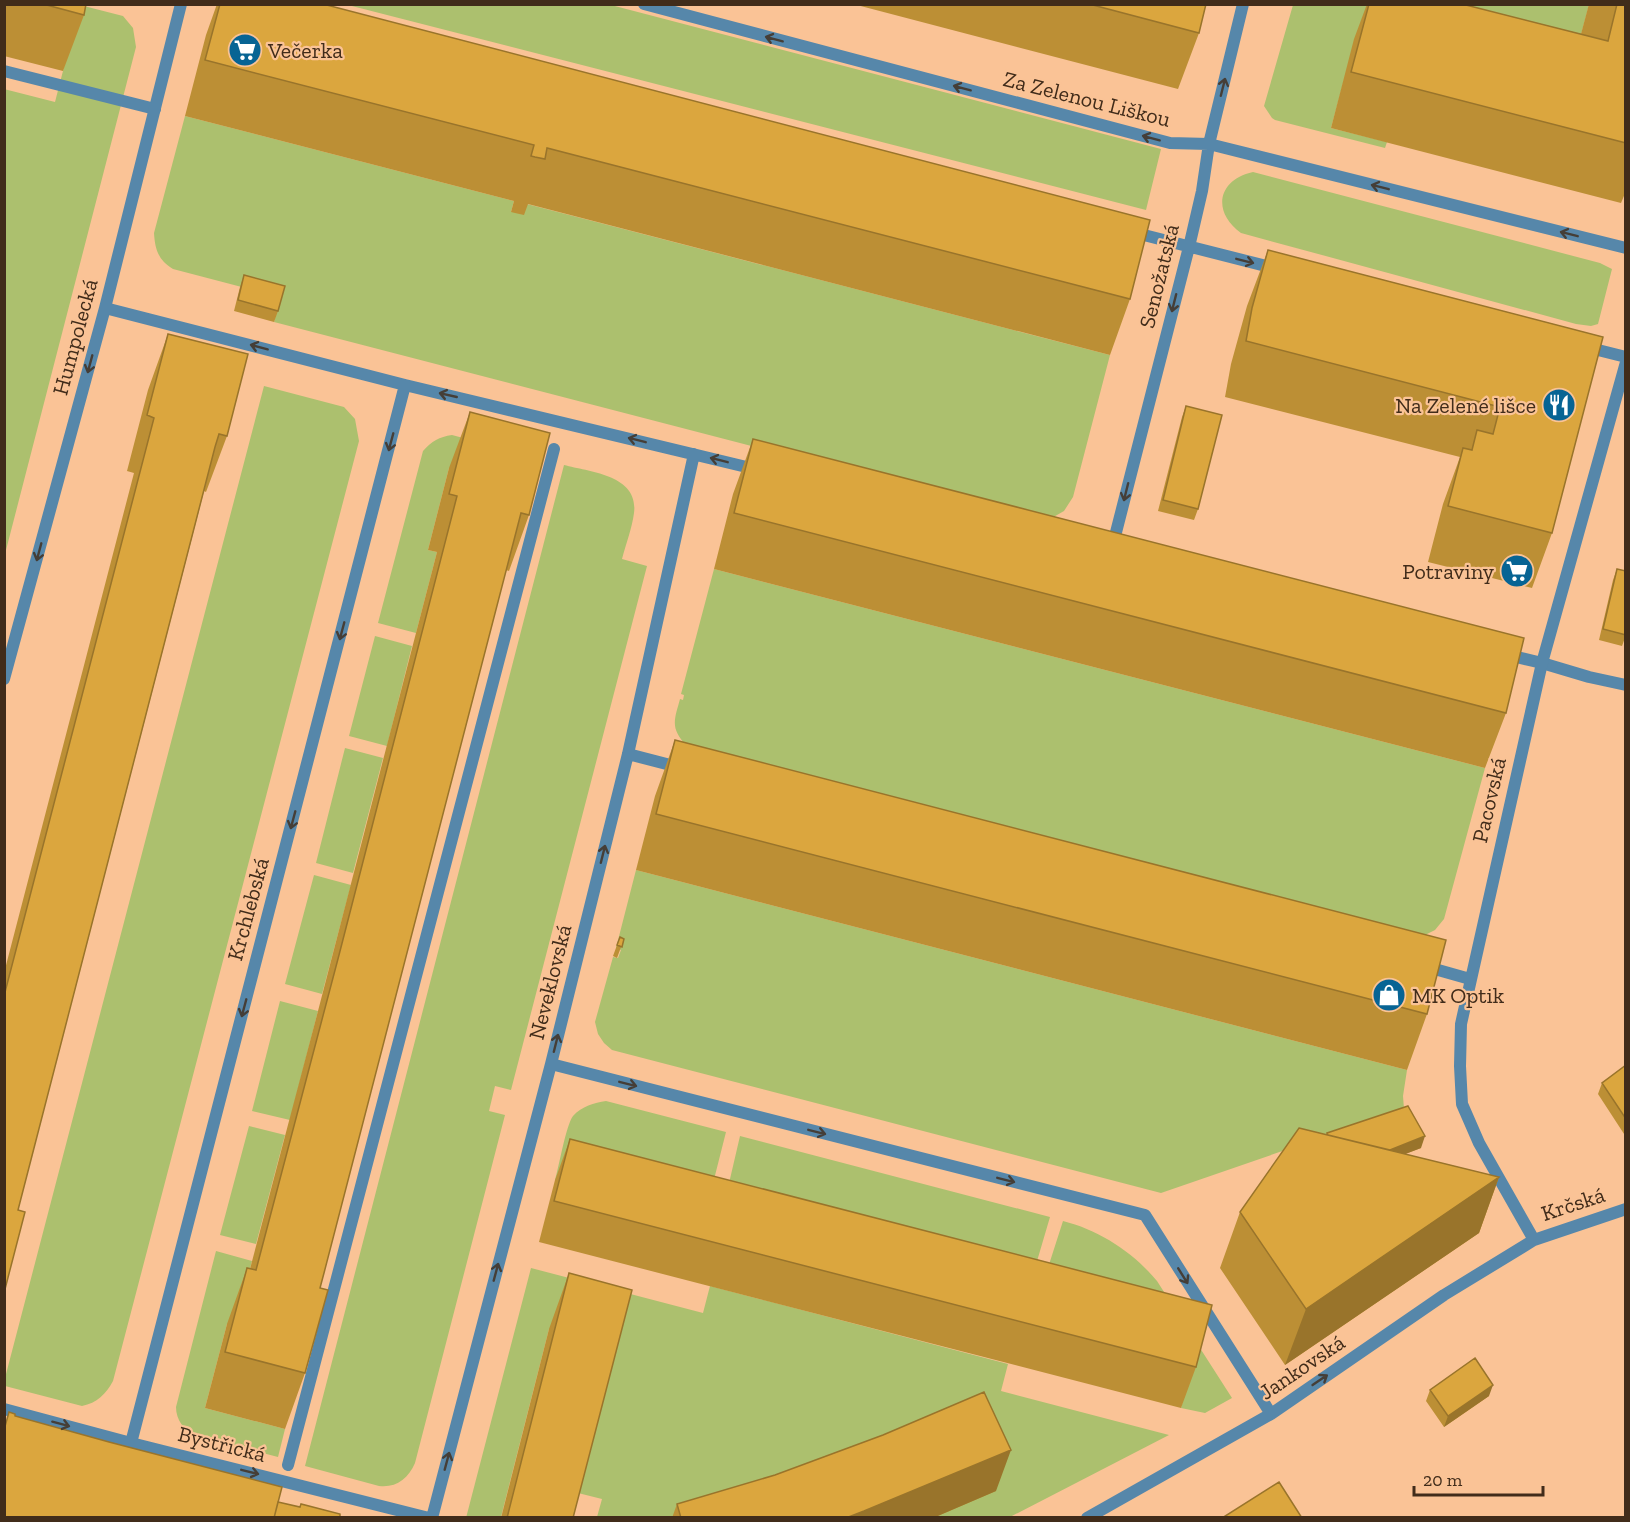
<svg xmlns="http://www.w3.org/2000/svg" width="1630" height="1522" font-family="'Zilla Slab',serif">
	<rect width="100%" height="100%" fill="#fac396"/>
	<path fill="#acc06e" d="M80,5L123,16L133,28L136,47L5,554L4,89L55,102Z
		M348,5H611L1161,149L1146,210Z
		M1293,5H1589L1576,53L1355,39L1331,128L1387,142L1385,148L1275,120L1272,118L1264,106Z
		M185,116L514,201L511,212L527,204L1110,355L1073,497L1064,511L1050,519L863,475L274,322L280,297L173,269C158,260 155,249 154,233Z
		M1253,172L1600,263L1612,269L1598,324L1591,326L1576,324L1241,233C1212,212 1217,180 1253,172Z
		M264,386L344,407L355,419L359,441L113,1381C106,1394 97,1403 82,1406L5,1386V1378Z
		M452,435L538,458L449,468L428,550L437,552L416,633L378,623L423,451C432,441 439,437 452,435Z
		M564,465C590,472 639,475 634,513C632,528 626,544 622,559L647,566L511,1090L495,1086L489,1111L505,1115L415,1463C408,1479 396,1488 379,1486L305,1466Z
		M714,569L1485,768L1444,919L1435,930L1425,935L687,746C670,728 674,721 680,699L683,700L684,695L681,694Z
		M375,636L412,646L387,746L349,736Z
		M345,748L383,758L353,873L316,863Z
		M636,870L1407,1070L1403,1096L1404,1109L1161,1193L612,1050L604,1043L598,1034L595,1022L613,957L618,958L621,950L616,948Z
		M314,875L351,885L322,994L285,984Z
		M280,1001L318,1011L290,1120L252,1111Z
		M606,1101L726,1132L704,1219L555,1180C559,1167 566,1125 573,1116C582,1106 594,1103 606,1101Z
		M249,1126L285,1135L256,1244L220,1235Z
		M740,1136L1050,1217L1025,1302L720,1222Z
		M1063,1221C1099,1230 1133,1252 1157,1281L1232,1398L1205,1413L1181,1408L1197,1347L1036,1305Z
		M216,1251L252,1261L235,1326L227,1324L205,1408L285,1429L278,1457L197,1436C184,1431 176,1420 176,1407Z
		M531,1268L703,1313L710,1286L1008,1364L1001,1391L1169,1435L1010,1517H597L602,1499L574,1492L549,1329L501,1517L466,1518Z"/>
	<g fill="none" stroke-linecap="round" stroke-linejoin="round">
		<path stroke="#5687aa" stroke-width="12" d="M4,71L155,109
			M1542,663L1589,677L1626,685
			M288,1465L554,449"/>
		<path stroke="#5687aa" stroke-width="12" d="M644,4L1170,143L1209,144L1626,248
			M1132,232L1278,269
			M105,308L405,385L759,470
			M1586,347L1626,357
			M1112,548L1189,247L1202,191L1209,144L1243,4
			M1504,654L1542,663
			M4,679L105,308L181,4
			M628,754L682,768
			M1424,966L1470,979
			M551,1064L1145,1215L1271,1414
			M1534,1240L1479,1143L1462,1104L1460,1066L1461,1024L1542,663L1626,362
			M4,1409L131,1443L429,1518
			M131,1443L405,385
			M432,1518L551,1064L628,754L694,454
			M1087,1518L1271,1414L1444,1295L1534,1240L1626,1209"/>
	</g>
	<path fill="#bc8f35" d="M4,4H86L84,15L63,71L4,56Z
		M217,4H323L1130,299L1110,355L528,204L524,215L515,213L511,212L514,201L185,116L206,35Z
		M853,4H1206L1199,33L1178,89Z
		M1367,4H1462L1581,34L1589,4H1626V191L1621,203L1331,128L1354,39Z
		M1268,250L1603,337L1552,533L1532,588L1428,562L1443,504L1460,457L1225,397L1231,364L1247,306Z
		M244,275L278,311L274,322L234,311L240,287Z
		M168,334L227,436L206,492L204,491L18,1210L4,1293V973L134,473L127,471L148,390Z
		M1186,406L1198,509L1194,520L1158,511L1182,417Z
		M470,412L529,515L509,571L506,570L320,1288L305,1373L285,1429L205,1408L227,1324L247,1268L250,1269L318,1011L437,552L428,550L449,468Z
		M753,439L1506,713L1485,768L714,569L733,494Z
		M1617,569L1626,571V635L1622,646L1599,640L1613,580Z
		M675,740L1427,1014L1407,1070L636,870L655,796Z
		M620,937L624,939L617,958L613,956Z
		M1626,1065V1137L1598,1094L1602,1083Z
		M1327,1133L1421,1148L1405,1154L1499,1177L1479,1233L1285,1365L1220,1268L1240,1212Z
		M570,1139L1196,1367L1181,1408L539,1242L555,1180Z
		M569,1273L573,1518H501L549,1329Z
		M1430,1390L1489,1396L1444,1427L1426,1401Z
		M996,1491L933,1518H672L677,1504Z"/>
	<path fill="#99742b" d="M1425,1136L1421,1148L1337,1180L1342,1169Z
		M1499,1177L1479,1233L1285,1365L1306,1309Z
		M1493,1385L1489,1396L1444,1427L1448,1416Z
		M1011,1450L996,1491L933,1518H846Z"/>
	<path fill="#dba63e" stroke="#99742b" stroke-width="1.5" d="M43,4H86L84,15Z
		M220,4H323L1150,220L1130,299L547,148L545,159L535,157L531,156L534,145L205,60Z
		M1089,4H1206L1199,33Z
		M1369,4H1462L1608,41L1617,4H1626V143L1351,72Z
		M1268,250L1603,337L1552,533L1448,506L1463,448L1472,450L1477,430L1493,434L1500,407L1246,341L1252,308Z
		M244,275L285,286L278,311L238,300Z
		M168,334L248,354L227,436L219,434L215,447L18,1210L25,1212L4,1293V996L154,418L147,415Z
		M1186,406L1222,415L1198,509L1163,500Z
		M470,412L550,433L529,515L521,513L324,1273L320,1288L328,1290L305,1373L225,1352L247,1268L256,1270L339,955L457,496L449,494Z
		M753,439L1524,638L1506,713L734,513Z
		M1617,569L1626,571V635L1603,629Z
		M675,740L1446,940L1427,1014L656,814Z
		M620,937L624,939L622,947L617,945Z
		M1626,1065V1119L1602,1083Z
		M1408,1106L1425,1136L1390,1150L1328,1135L1327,1133Z
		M1299,1128L1499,1177L1306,1309L1240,1212Z
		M570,1139L1212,1305L1196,1367L554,1201Z
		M569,1273L632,1290L573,1518H507Z
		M1475,1358L1493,1385L1448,1416L1430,1390Z
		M984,1392L1011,1450L864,1511L846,1518H681L677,1504L775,1475L883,1435Z
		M9,1412L15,1414V1416L109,1442L282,1487L274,1518H4V1430Z
		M1279,1482L1302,1518H1222Z
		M278,1502L300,1507L301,1504L340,1514V1517L341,1518H274Z"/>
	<defs><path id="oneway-shaft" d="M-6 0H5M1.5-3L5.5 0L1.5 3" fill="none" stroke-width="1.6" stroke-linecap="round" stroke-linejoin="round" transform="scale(1.5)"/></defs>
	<g stroke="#453e37">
		<use href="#oneway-shaft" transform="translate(774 39) rotate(-165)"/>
		<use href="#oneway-shaft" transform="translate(1223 87) rotate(-76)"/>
		<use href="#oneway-shaft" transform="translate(962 88) rotate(-165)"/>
		<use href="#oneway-shaft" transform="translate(1151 138) rotate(-165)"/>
		<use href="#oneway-shaft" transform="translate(1380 187) rotate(-166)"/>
		<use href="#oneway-shaft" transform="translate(1569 234) rotate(-166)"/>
		<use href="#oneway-shaft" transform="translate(1245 261) rotate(14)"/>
		<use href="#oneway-shaft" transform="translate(1174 303) rotate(104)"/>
		<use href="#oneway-shaft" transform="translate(259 347) rotate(-165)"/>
		<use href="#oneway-shaft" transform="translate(90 364) rotate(105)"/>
		<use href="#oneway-shaft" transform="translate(448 395) rotate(-167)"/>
		<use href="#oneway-shaft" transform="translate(637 440) rotate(-166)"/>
		<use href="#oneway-shaft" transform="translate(391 442) rotate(105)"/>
		<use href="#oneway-shaft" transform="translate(719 460) rotate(-166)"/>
		<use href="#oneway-shaft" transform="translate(1126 492) rotate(104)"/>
		<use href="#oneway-shaft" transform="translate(39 552) rotate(105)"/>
		<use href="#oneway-shaft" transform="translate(342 631) rotate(105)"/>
		<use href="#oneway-shaft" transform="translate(293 820) rotate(105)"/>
		<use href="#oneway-shaft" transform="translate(603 854) rotate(-76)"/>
		<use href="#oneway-shaft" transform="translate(244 1008) rotate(105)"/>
		<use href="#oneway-shaft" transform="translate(556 1043) rotate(-76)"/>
		<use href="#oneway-shaft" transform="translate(628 1084) rotate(14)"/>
		<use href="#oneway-shaft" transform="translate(817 1132) rotate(14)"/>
		<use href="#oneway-shaft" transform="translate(1006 1180) rotate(14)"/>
		<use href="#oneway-shaft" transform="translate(496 1272) rotate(-75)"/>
		<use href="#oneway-shaft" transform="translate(1183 1276) rotate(58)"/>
		<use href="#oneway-shaft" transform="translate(1320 1380) rotate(-34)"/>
		<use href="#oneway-shaft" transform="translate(61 1424) rotate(15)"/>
		<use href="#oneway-shaft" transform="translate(447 1461) rotate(-75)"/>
		<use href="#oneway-shaft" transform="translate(250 1472) rotate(14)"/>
	</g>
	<defs>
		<symbol id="supermarket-disc" viewBox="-11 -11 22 22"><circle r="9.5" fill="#076494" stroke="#fac396"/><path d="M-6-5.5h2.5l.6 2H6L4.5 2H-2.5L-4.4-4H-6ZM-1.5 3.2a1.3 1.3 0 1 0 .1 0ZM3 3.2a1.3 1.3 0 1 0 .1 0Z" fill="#fff"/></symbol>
		<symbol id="restaurant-disc" viewBox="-11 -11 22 22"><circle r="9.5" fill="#076494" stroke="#fac396"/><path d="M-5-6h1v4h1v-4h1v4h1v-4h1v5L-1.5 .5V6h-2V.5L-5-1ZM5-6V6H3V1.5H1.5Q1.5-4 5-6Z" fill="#fff"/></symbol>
		<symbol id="shop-disc" viewBox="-11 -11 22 22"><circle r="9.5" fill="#076494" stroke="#fac396"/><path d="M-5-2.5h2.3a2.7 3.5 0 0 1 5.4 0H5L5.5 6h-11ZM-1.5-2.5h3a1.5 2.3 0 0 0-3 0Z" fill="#fff"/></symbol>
	</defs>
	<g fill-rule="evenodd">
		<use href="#supermarket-disc" x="226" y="31" width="38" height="38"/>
		<use href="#restaurant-disc" x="1540" y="386" width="38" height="38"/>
		<use href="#supermarket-disc" x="1498" y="552" width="38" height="38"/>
		<use href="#shop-disc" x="1370" y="976" width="38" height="38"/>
	</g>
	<g text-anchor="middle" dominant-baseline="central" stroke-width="4.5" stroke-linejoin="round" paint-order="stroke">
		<g font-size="22" fill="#412c1a" stroke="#fac396" text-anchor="start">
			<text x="268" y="50">Večerka</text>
			<text x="1536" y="405" text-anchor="end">Na Zelené lišce</text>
			<text x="1494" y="571" text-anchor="end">Potraviny</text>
			<text x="1412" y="995">MK Optik</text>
		</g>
		<g font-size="22" fill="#412c1a" stroke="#fac396">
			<text transform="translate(1087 99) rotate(14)">Za Zelenou Liškou</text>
			<text transform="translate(1159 276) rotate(-76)">Senožatská</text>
			<text transform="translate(75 337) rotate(-75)">Humpolecká</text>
			<text transform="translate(1489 800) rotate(-77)">Pacovská</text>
			<text transform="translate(248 909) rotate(-75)">Krchlebská</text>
			<text transform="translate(550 982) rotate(-76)">Neveklovská</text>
			<text transform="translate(1573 1204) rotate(-18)">Krčská</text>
			<text transform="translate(1302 1367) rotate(-34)">Jankovská</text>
			<text transform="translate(222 1444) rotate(14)">Bystřická</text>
		</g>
	</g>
	<rect width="1630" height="1522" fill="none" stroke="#412c1a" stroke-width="12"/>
	<path d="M1414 1486v9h129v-9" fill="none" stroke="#412c1a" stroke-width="3"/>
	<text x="1423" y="1486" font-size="18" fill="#412c1a" stroke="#fac396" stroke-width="4.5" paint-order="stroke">20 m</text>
</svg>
